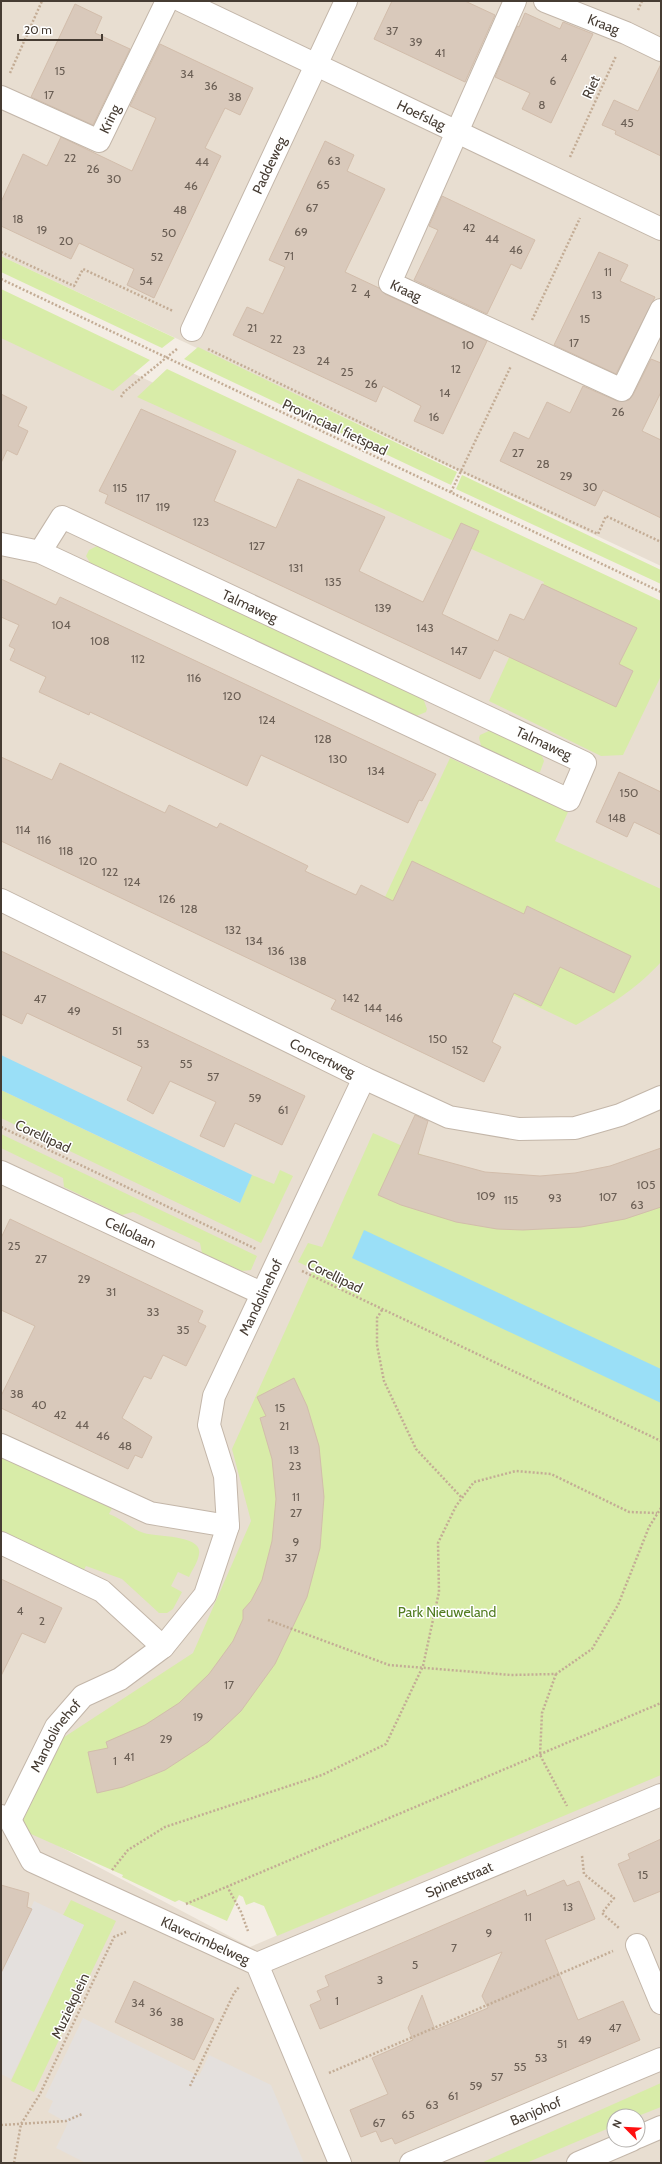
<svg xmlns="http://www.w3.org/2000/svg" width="662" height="2164" font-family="Cabin,sans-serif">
	<rect width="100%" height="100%" fill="#f4ede4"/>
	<path fill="#e8ded1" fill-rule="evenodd" d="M1,1H661V566L1,256Z
		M1,310L661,626V1224L350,1502L55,1844L250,1947L661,1773V2163H1ZM614,2116H638V2140H614Z"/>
	<path fill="#d8eca8" d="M1,256L175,338L162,348L1,272Z
		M1,289L150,360L113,391L1,338Z
		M198,347L457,472L451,485L184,359Z
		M167,369L661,601V676L623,755L601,756L489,701L544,582L137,397Z
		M462,475L661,570V584L456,489Z
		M101,544L423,698L427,709L426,712L414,717L92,566L86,556L89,550Z
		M491,730L541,754L544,761L540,772L534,773L482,749L479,738L480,735Z
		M450,758L568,812L555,841L661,889V962C634,991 610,1005 576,1025L371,927Z
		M1,1090L239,1203L252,1175L274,1184L280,1170L293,1176L261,1243L1,1118Z
		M373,1133L459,1171L536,1183L598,1174L661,1153V1775L277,1936L264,1906L254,1902L246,1905L243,1897L239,1895L227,1921L179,1900L175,1902L122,1877L123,1875L13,1826L49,1747L193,1653L251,1521L232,1449L313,1269L298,1262L308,1243L322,1247Z
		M1,1134L257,1256L251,1270L242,1271L202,1253L200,1243L133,1212L122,1215L64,1187L63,1178L1,1148Z
		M1,1453L113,1506L109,1514C121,1518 133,1530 144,1533C157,1537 203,1535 199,1554C198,1562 192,1570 189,1577L178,1572L171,1586L182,1592L173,1609L167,1613H159L122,1579L86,1566L82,1573L1,1534Z
		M71,1900L116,1921L34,2092L11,2081L84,1925L63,1915Z
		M661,2083V2107L638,2116H614V2126L526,2163H481Z"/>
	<path fill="#e4e0dd" d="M34,1901L84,1925L11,2079L1,2074V1973Z
		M83,2018L199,2076L209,2055L271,2085L304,2163H86L56,2148L68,2123L48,2112L53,2101L45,2097Z"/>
	<path fill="#9adff7" d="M1,1055L252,1175L240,1203L1,1090Z
		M364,1230L661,1369V1403L352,1258Z"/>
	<path fill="#d9c9bb" stroke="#d2bdab" d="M392,1H465L495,15L465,82L374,39Z
		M75,4L102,17L95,33L130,49L93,125L31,97Z
		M525,13L560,29L563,22L593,34L551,123L522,109L530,93L495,77L517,26L519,27Z
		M160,44L253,88L240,115L225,108L205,148L221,156L154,298L127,285L134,269L79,243L71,259L1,226V202L23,154L47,166L61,137L132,171L156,118L130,106Z
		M661,64V156L615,134L616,131L602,125L614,100L638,111Z
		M325,141L354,155L347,171L385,189L345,272L379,288L385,294L487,341L443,434L414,421L421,406L383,386L376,402L233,335L247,307L263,314L285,267L269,260Z
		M442,196L535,240L521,269L511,264L487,314L414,280L438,230L429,226Z
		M599,252L628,265L620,281L655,297L616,374L554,345Z
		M651,359L661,363V392L642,431L661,440V518L603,490L595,506L500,461L514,432L529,439L547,402L570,413L583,386L617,401L629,400L633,395Z
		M1,394L27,407L18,426L28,431L17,455L7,450L1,463Z
		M141,409L236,451L214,501L276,528L298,479L385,517L359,571L423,602L461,523L479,531L442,614L498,641L510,614L524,620L542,584L637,628L619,664L633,671L616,707L494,650L480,679L105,503L108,495L99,491Z
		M1,579L56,605L60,597L436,774L422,801L419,800L408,823L261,755L247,786L90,712L89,715L39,692L46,677L10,660L15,649L9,646L19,625L1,617Z
		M1,757L52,780L60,763L165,813L169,805L217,828L220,823L308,866L305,871L356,895L361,885L393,901L412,861L524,914L527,906L631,956L614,993L560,967L541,1006L514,993L492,1042L501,1047L484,1082L331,1009L336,1000L1,841Z
		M619,772L661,792V835L634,822L627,837L596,822Z
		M1,951L305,1096L282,1145L235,1123L224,1147L200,1136L216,1102L170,1081L153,1114L127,1100L142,1067L27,1013L22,1024L1,1014Z
		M415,1115L428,1121L418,1154L485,1172L540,1176L575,1173L610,1166L661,1148V1207L625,1219L581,1227L523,1230L497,1229L456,1222L401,1205L378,1195Z
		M10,1219L203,1311L198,1322L206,1326L186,1366L163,1355L151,1379L144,1376L122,1418L152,1437L142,1458L135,1455L128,1469L1,1408V1396L35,1326L1,1310V1238Z
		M294,1378L307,1406L319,1446L324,1497L320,1548L307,1597L275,1664L241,1711L208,1742L165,1770L123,1787L97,1793L88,1752L108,1748L106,1742L145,1725L179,1703L209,1674L233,1641L243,1619V1610L251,1601L262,1580L272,1541L276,1499L272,1459L260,1418L266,1416L257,1397Z
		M1,1579L62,1608L45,1643L22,1633L1,1676Z
		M661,1839V1891L634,1902L618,1864L630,1859L628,1854Z
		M564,1880L567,1886L579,1881L595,1919L545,1940L578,2020L623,2001L640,2040L395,2144L392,2138L381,2142L376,2131L361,2137L350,2110L388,2094L372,2058L413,2040L408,2028L422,1995L435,2030L488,2008L482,1996L502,1952L320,2029L310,2005L321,2000L317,1991L329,1986L325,1976L525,1890L527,1896Z
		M1,1885L29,1893L27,1907L32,1909L1,1973Z
		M134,1981L214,2019L194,2060L115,2022Z"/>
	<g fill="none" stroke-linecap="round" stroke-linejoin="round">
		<defs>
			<g id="street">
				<path id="s1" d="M182,1L661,229"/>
				<path id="s2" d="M515,1L390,283L622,390L661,310"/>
				<path id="s3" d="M545,1L626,33L661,50"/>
				<path id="s4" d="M1,97L99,141L167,1"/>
				<path id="s5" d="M192,330L346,1"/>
				<path d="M1,544L40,552L569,800L585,763L62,517L40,552"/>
				<path id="s6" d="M1,900L364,1078L449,1117L519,1129L575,1128L620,1115L661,1097"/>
				<path id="s7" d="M1,1172L261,1293"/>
				<path d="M1,1445L150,1513L228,1526"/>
				<path d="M1,1543L102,1591L163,1647"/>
				<path id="s8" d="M1,1816L10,1820L32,1861L257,1964L340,2163"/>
				<path id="s9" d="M10,1820L56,1727L83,1696L120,1679L163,1647L205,1595L228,1526L225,1476L209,1425L214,1396L364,1078"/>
				<path d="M637,1945L661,2003"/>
				<path id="s10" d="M257,1964L661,1795"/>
				<path d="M638,2137L661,2127"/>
				<path id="s11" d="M411,2163L661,2059"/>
				<path d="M578,2163L632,2140"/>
			</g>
		</defs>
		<use href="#street" stroke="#c3b6a9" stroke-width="24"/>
		<path stroke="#c3ac95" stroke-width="2.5" stroke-dasharray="2 2" stroke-linecap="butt" d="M638,10L642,1
			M10,73L42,1
			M570,157L616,56
			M1,252L74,286L83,269L173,311
			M1,279L661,592
			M532,320L580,218
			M208,349L461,471L598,534L606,516L661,542
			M121,397L124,392L177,349
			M451,492L511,366
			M1,1127L256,1249
			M302,1271L661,1441
			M382,1310L377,1318V1345L384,1381L416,1449L462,1498
			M268,1620L389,1665L511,1675L556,1674L592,1649L618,1605L649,1527L661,1508
			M556,1674L542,1713L540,1755L567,1806
			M582,1856L584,1874L614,1898L602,1913L619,1928
			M112,1870L128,1850L165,1827L322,1775L386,1744L423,1666L439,1592L438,1543L456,1506L474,1482L516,1471L551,1474L629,1512L657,1513
			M227,1886L241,1912L248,1931
			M186,1904L661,1703
			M329,2073L613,1951
			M190,2086L234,1993L239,1987
			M1,2125L66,2121L82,2114
			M14,2163L21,2124L40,2094L114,1937L126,1932"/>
		<use href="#street" stroke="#fff" stroke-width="22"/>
	</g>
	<g text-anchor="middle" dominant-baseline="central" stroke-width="3" stroke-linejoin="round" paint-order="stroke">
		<g font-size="12" fill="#6b5f55">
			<text x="392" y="30">37</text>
			<text x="416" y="41">39</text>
			<text x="440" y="52">41</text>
			<text x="564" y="57">4</text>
			<text x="60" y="70">15</text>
			<text x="187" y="73">34</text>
			<text x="553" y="80">6</text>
			<text x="211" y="85">36</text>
			<text x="49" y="94">17</text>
			<text x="235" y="96">38</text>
			<text x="542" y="104">8</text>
			<text x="627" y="122">45</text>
			<text x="70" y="157">22</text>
			<text x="334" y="160">63</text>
			<text x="202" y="161">44</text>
			<text x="93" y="168">26</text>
			<text x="114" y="178">30</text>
			<text x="323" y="184">65</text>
			<text x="191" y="185">46</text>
			<text x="312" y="207">67</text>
			<text x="180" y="209">48</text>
			<text x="18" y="218">18</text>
			<text x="469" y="227">42</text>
			<text x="42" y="229">19</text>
			<text x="301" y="231">69</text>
			<text x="169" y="232">50</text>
			<text x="492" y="238">44</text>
			<text x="66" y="240">20</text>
			<text x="516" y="249">46</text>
			<text x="289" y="255">71</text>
			<text x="157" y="256">52</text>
			<text x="608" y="271">11</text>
			<text x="146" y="280">54</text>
			<text x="354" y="287">2</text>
			<text x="367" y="293">4</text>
			<text x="597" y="294">13</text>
			<text x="585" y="318">15</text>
			<text x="252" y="327">21</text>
			<text x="276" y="338">22</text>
			<text x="574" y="342">17</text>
			<text x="468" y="344">10</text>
			<text x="299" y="349">23</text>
			<text x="323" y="360">24</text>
			<text x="456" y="368">12</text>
			<text x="347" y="371">25</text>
			<text x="371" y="383">26</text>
			<text x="445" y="392">14</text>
			<text x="618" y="411">26</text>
			<text x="434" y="416">16</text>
			<text x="518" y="452">27</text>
			<text x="543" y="463">28</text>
			<text x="566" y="475">29</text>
			<text x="590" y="486">30</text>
			<text x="120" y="487">115</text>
			<text x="143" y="497">117</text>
			<text x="163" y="506">119</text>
			<text x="201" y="521">123</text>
			<text x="257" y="545">127</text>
			<text x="296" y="567">131</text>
			<text x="333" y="581">135</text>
			<text x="383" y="607">139</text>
			<text x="61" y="624">104</text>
			<text x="425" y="627">143</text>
			<text x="100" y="640">108</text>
			<text x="459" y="650">147</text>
			<text x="138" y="658">112</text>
			<text x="194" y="677">116</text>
			<text x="232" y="695">120</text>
			<text x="267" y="719">124</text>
			<text x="323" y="738">128</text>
			<text x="338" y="758">130</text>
			<text x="376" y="770">134</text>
			<text x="629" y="792">150</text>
			<text x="617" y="817">148</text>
			<text x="23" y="829">114</text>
			<text x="44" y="839">116</text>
			<text x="66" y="850">118</text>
			<text x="88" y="860">120</text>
			<text x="110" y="871">122</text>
			<text x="132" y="881">124</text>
			<text x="167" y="898">126</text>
			<text x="189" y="908">128</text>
			<text x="233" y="929">132</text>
			<text x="254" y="940">134</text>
			<text x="276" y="950">136</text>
			<text x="298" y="960">138</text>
			<text x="351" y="997">142</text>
			<text x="40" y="998">47</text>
			<text x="373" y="1007">144</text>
			<text x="74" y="1010">49</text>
			<text x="394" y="1017">146</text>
			<text x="117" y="1030">51</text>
			<text x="438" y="1038">150</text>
			<text x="143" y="1043">53</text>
			<text x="460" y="1049">152</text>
			<text x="186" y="1063">55</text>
			<text x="213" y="1076">57</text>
			<text x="255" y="1097">59</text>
			<text x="283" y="1109">61</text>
			<text x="646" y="1184">105</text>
			<text x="486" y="1195">109</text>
			<text x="608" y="1196">107</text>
			<text x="555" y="1197">93</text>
			<text x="511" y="1199">115</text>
			<text x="637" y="1204">63</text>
			<text x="14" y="1245">25</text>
			<text x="41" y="1258">27</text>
			<text x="84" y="1278">29</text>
			<text x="111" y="1291">31</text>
			<text x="153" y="1311">33</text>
			<text x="183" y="1329">35</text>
			<text x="17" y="1393">38</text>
			<text x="39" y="1404">40</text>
			<text x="280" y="1407">15</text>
			<text x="60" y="1414">42</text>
			<text x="82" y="1424">44</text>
			<text x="284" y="1425">21</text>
			<text x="103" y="1435">46</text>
			<text x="125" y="1445">48</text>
			<text x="294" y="1449">13</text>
			<text x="295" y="1465">23</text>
			<text x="296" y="1496">11</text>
			<text x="296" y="1512">27</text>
			<text x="296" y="1541">9</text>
			<text x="291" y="1557">37</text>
			<text x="20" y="1610">4</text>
			<text x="42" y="1620">2</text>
			<text x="229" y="1684">17</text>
			<text x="198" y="1716">19</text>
			<text x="166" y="1738">29</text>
			<text x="129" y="1756">41</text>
			<text x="115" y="1760">1</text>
			<text x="643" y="1874">15</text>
			<text x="568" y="1906">13</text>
			<text x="528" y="1916">11</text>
			<text x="489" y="1932">9</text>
			<text x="454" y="1947">7</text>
			<text x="415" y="1964">5</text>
			<text x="380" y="1979">3</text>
			<text x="337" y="2000">1</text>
			<text x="138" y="2002">34</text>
			<text x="156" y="2011">36</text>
			<text x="177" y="2021">38</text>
			<text x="615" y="2027">47</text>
			<text x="585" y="2039">49</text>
			<text x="562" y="2043">51</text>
			<text x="541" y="2057">53</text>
			<text x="520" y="2066">55</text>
			<text x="497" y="2076">57</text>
			<text x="476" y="2085">59</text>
			<text x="453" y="2095">61</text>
			<text x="432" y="2104">63</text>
			<text x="408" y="2114">65</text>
			<text x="379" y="2122">67</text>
		</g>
		<g font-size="14" fill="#463c33" stroke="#fff">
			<text stroke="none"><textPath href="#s3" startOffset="63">Kraag</textPath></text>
			<text transform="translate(591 87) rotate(-66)">Riet</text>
			<text stroke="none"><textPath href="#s1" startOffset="265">Hoefslag</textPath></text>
			<text stroke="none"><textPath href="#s4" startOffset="132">Kring</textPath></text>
			<text stroke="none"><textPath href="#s5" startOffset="182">Paddeweg</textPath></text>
			<text stroke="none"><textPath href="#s2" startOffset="326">Kraag</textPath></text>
			<text transform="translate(335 427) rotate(25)">Provinciaal fietspad</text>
			<text transform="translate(250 606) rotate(25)">Talmaweg</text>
			<text transform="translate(544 743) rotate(25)">Talmaweg</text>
			<text stroke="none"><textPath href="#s6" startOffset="358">Concertweg</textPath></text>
			<text transform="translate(43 1136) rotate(25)">Corellipad</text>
			<text stroke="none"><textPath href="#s7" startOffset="143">Cellolaan</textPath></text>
			<text transform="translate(335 1276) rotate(26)">Corellipad</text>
			<text stroke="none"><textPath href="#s9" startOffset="621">Mandolinehof</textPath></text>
			<text stroke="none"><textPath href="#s9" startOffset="96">Mandolinehof</textPath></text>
			<text stroke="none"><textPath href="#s10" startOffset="219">Spinetstraat</textPath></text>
			<text stroke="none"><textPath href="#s8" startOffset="247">Klavecimbelweg</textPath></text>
			<text transform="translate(70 2006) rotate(-65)">Muziekplein</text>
			<text stroke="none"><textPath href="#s11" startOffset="135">Banjohof</textPath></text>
		</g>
		<g font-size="14" fill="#527d21" stroke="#fff">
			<text x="447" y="1612">Park Nieuweland</text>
		</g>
	</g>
	<rect width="662" height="2164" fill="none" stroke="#463c33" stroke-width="4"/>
	<g transform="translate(626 2128) rotate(294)"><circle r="19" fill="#ffffff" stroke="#b5b1ad"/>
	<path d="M0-3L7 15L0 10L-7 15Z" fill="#ff1010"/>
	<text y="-6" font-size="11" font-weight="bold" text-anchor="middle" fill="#463c33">N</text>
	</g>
	<path d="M18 34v6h84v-6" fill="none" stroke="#463c33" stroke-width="2"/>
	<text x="24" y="34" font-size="12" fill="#463c33" stroke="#ffffff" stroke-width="3" paint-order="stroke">20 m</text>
</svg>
